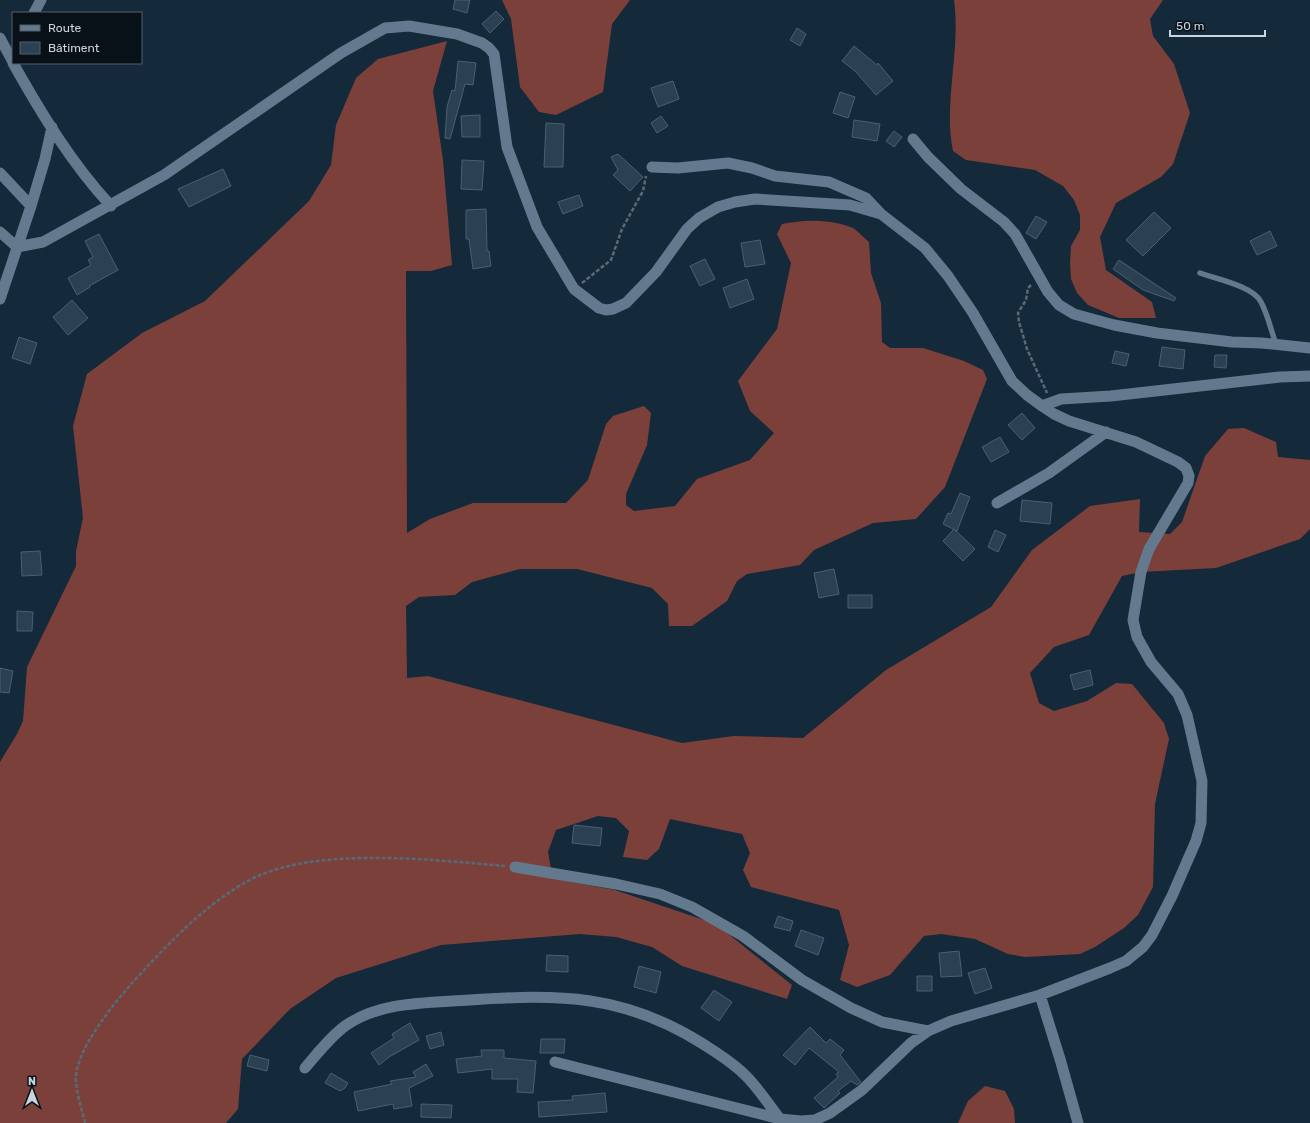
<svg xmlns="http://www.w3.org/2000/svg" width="1310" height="1123" font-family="Rubik,sans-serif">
	<rect width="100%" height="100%" fill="#14293a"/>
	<path fill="#7b403a" d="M502,0H630L612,24L603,92L556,115L539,112L520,87L511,19Z
		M954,0H1163L1150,19L1153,36L1174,64L1190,113L1173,164L1161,177L1116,203L1100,237L1106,270L1152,302L1156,318H1119L1088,305L1077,293L1071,279L1070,262L1071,246L1080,230V215L1074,200L1063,186L1035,170L966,160L953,151C943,104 961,50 954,0Z
		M447,41L433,91L443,160L452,265L431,271H406L407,533L430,519L473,503H566L588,480L606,424L613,416L644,406L651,413L647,445L626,494V505L634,511L675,506L697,479L750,460L774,433L750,411L738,381L777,329L791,263L777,234L782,224C804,219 832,219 853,228C858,231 864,238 869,242L871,273L881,303L882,342L890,348H923L964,361L983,370L987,379L945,487L916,519L873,523L814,550L800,565L747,574L737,581L727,601L692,626H669L668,604L652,588L577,569H520L472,582L455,595L419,597L406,606L407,678L428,676L682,743L734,736L803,738L886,670L991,607L1032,550L1090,506L1140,499L1139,532L1170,534L1182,522L1205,456L1228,429L1244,428L1276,442L1278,457L1310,460V529L1300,539L1216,568L1141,572L1122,576L1089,635L1054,647L1030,673L1039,703L1054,711L1087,701L1116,683L1132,684L1164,723L1169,739L1155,804L1153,887L1138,915L1124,928L1095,947L1080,954L1025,957L1008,954L975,939L941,934L924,936L890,975L857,987L840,980L849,945L839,910L751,887L743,870L750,853L742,834L670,819L659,849L647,860L623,857L629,831L616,818L598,816L556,830L548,852L551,869L566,881L615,890L716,924L792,985L787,999L682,966L652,947L616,937L580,934L441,945L336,978L290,1009L242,1059L238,1109L226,1123H0V762L17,734L23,721L27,667L76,566V551L83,518L73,426L87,374L142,333L205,301L309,201L331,165L336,125L356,78L378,59Z
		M985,1086L1005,1091L1014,1109L1015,1123H958L968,1101Z"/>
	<path fill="#2b4152" stroke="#496073" d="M455,0H470L467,13L453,9Z
		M496,11L504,19L490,33L482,24Z
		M797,28L806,34L800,46L790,40Z
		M854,46L877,65L878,63L893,81L876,95L855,71L842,61Z
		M458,61L476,63L473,85L465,84L450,139L445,138L447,107L452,90L455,91Z
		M673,81L679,99L658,107L651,88Z
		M840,92L855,97L848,118L833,113Z
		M480,115V137H462L461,116Z
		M661,116L668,126L657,133L651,123Z
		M854,120L880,124L877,141L852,137Z
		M546,123L564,124L563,167H544Z
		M894,131L902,137L894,147L886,141Z
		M618,154L643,177L630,191L613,175L618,170L611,157Z
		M462,160L484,161L482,190L461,189Z
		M223,169L231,186L189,207L178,189Z
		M579,195L583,206L563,214L558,202Z
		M486,209L487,251H489L491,266L473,269L469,239H466V210Z
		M1154,212L1171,228L1143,256L1126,240Z
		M1036,216L1047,222L1036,239L1026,233Z
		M1270,231L1277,246L1257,255L1250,241Z
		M99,234L118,270L89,286L90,287L77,295L68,278L91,265L88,260L93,257L85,241Z
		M760,240L765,264L745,267L741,243Z
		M705,259L715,279L700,286L690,266Z
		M1119,260L1176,298L1174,301L1143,290L1113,269Z
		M747,279L754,299L730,308L723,288Z
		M72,300L88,318L68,335L53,317Z
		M19,337L37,343L30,364L12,358Z
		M1162,347L1185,350L1183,369L1159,366Z
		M1115,351L1129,354L1126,366L1112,363Z
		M1215,355H1227L1226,368L1214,367Z
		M1022,413L1035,428L1022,440L1008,425Z
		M1000,437L1009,452L991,462L982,447Z
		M960,493L970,497L957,531L943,524L948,513L951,514Z
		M1022,500L1052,503L1050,524L1020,521Z
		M954,529L975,549L963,561L943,541Z
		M995,530L1006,535L998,552L988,547Z
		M40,551L42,575L22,576L21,552Z
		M834,569L839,594L819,598L814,573Z
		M848,595H872V608H848Z
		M17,611L33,612L32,631H17Z
		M0,668L13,671L9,693L0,692Z
		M1090,670L1093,685L1074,690L1070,675Z
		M574,825L602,828L600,846L572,843Z
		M778,916L793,921L790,931L774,927Z
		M801,930L824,938L818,955L795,946Z
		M959,951L962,976L941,977L939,953Z
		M547,955L568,956V972L546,971Z
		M639,966L661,972L656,993L634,987Z
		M985,968L992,988L975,994L968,973Z
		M917,976H932V991H917Z
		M714,990L732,1002L719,1021L701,1008Z
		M410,1023L419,1040L389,1057L379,1065L371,1053L394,1038L392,1034Z
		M810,1027L826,1043L830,1039L844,1050L840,1055L861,1082L857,1085L851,1081L838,1091L840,1093L824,1108L814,1098L838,1077L836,1074L839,1072L809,1048L795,1065L783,1055Z
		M441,1032L444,1045L430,1049L426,1036Z
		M541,1039H565L564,1053H540Z
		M481,1050H504V1058L536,1061L533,1093L517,1092L518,1079H492V1069L458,1073L456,1059L482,1056Z
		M250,1055L269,1060L267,1071L247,1066Z
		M426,1064L433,1076L409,1088L412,1106L394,1109L393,1104L358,1111L354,1092L392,1084L390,1081L416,1077L413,1072Z
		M331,1073L348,1083L345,1088L340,1091L325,1083Z
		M605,1093L607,1112L539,1117L538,1102L573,1100L572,1096Z
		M421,1104L452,1105L451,1118L421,1117Z"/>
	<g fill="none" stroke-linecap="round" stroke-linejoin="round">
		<path stroke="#586a78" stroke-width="2.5" stroke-dasharray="4 2" stroke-linecap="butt" d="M582,283L611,260L622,229L643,191L646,176
			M1031,285L1028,288L1026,300L1018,313L1019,322L1027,349L1047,393
			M85,1123C82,1110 77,1095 76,1082C73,1053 114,1003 133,982C168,944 201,908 246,882C310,845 433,860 505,866"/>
		<path stroke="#637a8e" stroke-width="5.5" d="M1200,273C1216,279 1253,286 1261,302C1268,315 1271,331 1276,344"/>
		<path stroke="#637a8e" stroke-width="11" d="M34,13L41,0
			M0,38L13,62
			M13,63C41,113 72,164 111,206
			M913,139L928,157L961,189L1004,222L1015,234L1048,292L1059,305L1074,314L1114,325L1157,333L1232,342L1262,343L1310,348
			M652,167L678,168L728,163L752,168L775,176L829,182L866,198L881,214
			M0,173L31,206
			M0,232L17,247L43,242L164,175L341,53L385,28L409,26L457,34L482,43L489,48L494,54L507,147L537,227L574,289L599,308L606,310L613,309L626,303L656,272L687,229L699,218L718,207L735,202L755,199L850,205L881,214L925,248L948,276L973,313L1012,381L1027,395L1042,406
			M0,299L31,206L45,159L52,127
			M997,503L1049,473L1106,432
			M515,867L616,884L660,894L692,907L743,936L802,980L851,1008L882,1022L928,1031
			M1040,995L1060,1059L1078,1123
			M555,1062L780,1119L801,1121L815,1120L830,1113L862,1090L911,1043L928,1031L951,1021L1040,995L1110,968L1126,961L1143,947L1152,935L1172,896L1196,841L1201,823L1202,781L1187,715L1178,694L1151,662L1137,637L1133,620L1141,572L1149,549L1188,483L1189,476L1186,468L1178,462L1136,442L1069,421L1054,414L1042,406L1061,399L1111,396L1280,377L1310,376
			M305,1068C318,1053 329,1038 345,1026C380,1001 429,1003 470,1000C559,994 624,994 703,1044C717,1053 732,1062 744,1074C758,1087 768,1104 780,1119"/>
	</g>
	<rect x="12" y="12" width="130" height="52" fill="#081118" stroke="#555f68"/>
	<rect x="20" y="25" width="20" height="6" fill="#637a8e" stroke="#555f68"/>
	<text x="48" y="32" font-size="12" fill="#c8d5e0">Route</text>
	<rect x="20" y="42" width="20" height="12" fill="#2b4152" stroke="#555f68"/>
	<text x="48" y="52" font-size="12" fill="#c8d5e0">Bâtiment</text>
	<g transform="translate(32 1091)" stroke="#081118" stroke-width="3" paint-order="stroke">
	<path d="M0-3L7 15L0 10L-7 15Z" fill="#c8d5e0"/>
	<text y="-6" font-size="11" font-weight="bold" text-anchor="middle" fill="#c8d5e0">N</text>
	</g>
	<path d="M1170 30v6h95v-6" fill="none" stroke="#c8d5e0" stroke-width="2"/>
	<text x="1176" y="30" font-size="12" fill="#c8d5e0" stroke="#081118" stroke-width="3" paint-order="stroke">50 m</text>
</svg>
